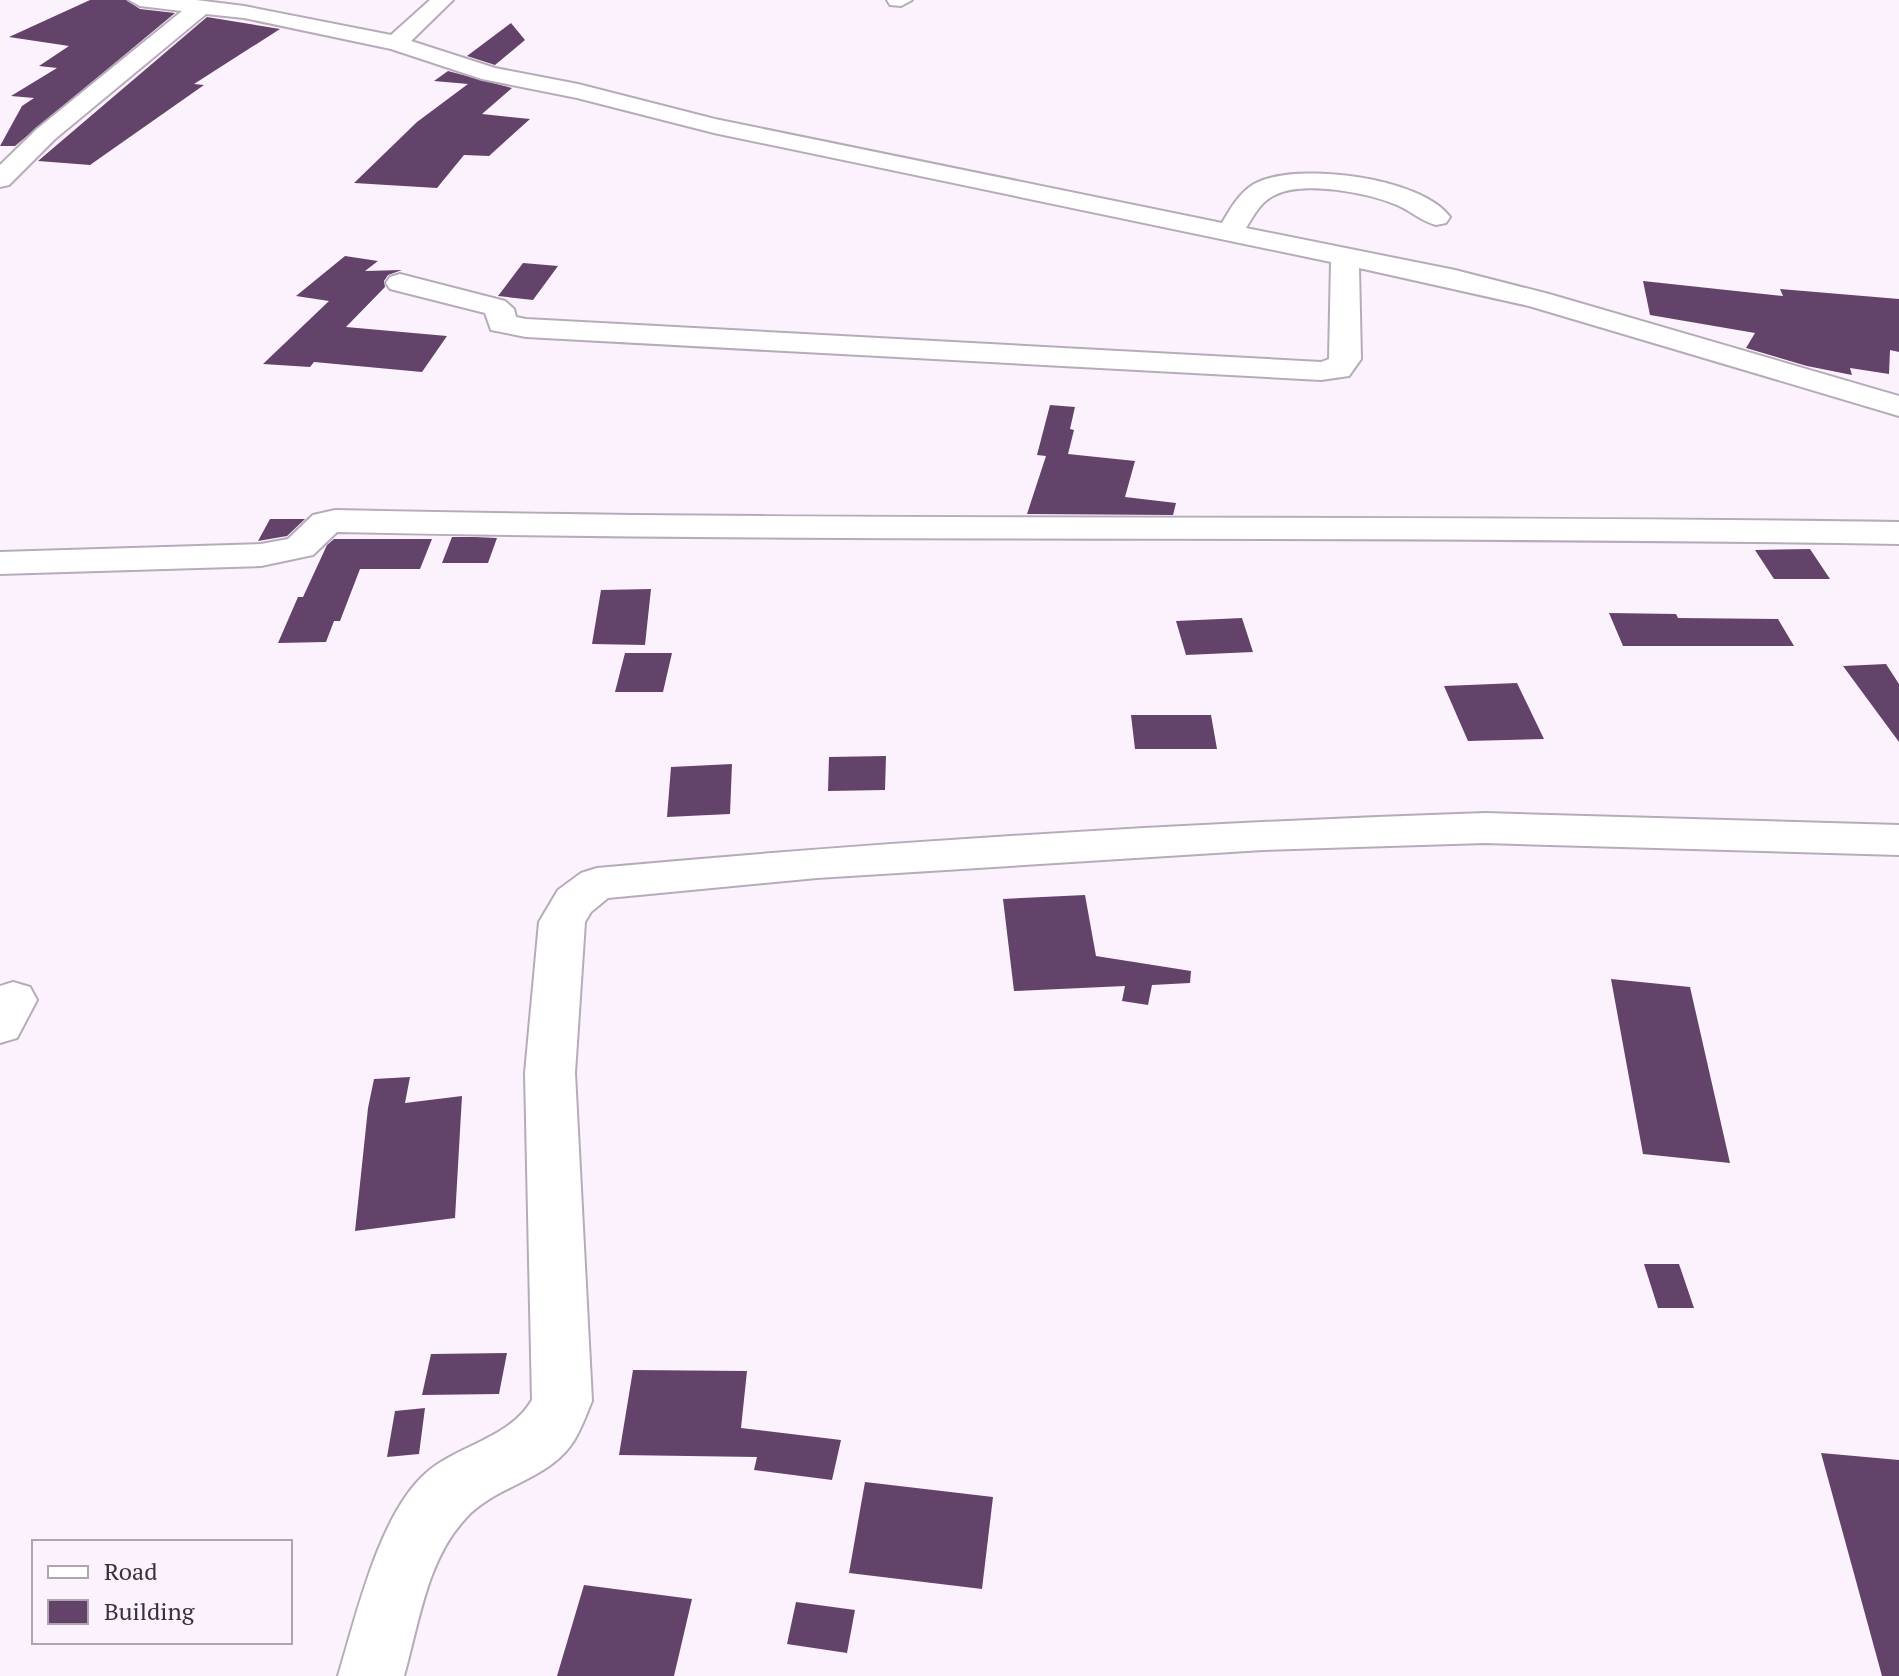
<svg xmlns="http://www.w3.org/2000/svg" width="1899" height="1676" font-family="'PT Serif',serif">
	<rect width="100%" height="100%" fill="#fcf2fe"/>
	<path fill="#64436a" d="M90,0H126L140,9L175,13L15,146H0L22,106L34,98L11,96L57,68L39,66L69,46L9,37Z
		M207,17L280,29L194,84L204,85L90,165L38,161Z
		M511,23L525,40L495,65L467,56Z
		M448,71L512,88L482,114L530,119L489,156L464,155L437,188L354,183L417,122L468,84L434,81Z
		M345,256L378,261L365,271L402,270L388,275L384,281L385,287L346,327L447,336L422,372L314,362L310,367L263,364L329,301L296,296Z
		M523,263L558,266L533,300L498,296Z
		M1643,281L1783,296L1780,289L1899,299V352L1890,350L1889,374L1850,368L1852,375L1807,366L1746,348L1755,333L1650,315Z
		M1050,405L1075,407L1070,429L1074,430L1068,454L1135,461L1125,497L1176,503L1173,515L1027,514L1046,456L1037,455Z
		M270,519H305L287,536L258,541Z
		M452,537H475L497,538L488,563H442Z
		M334,539H432L420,569H360L340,621H334L326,642L278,643L298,597H303L327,545Z
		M1810,549L1830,579H1774L1755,550Z
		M651,589L645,645L592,644L601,590Z
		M1609,613L1676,614L1678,618L1778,619L1794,646H1623Z
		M1242,618L1253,652L1186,655L1176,621Z
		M625,653H672L663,692H615Z
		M1886,664L1899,684V742L1843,666Z
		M1517,683L1544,739L1468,741L1444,686Z
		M1131,715H1211L1217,749H1135Z
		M886,756L885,790L828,791L829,757Z
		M732,764L730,814L667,817L671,767Z
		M1085,895L1096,956L1191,971L1190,983L1152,985L1148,1005L1122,1001L1125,986L1014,991L1003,899Z
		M1611,979L1690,987L1730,1163L1643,1154Z
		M410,1077L405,1103L462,1096L455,1218L355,1231L368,1108L374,1079Z
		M1644,1264H1679L1694,1308H1658Z
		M507,1353L499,1394L422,1395L431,1354Z
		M633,1370L747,1371L741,1428L841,1440L832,1480L754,1470L757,1457L619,1455Z
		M425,1408L419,1454L387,1457L395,1411Z
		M1821,1453L1899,1460V1676H1882Z
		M865,1482L993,1497L982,1589L849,1573Z
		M584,1585L692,1599L674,1676H557Z
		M796,1602L855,1610L847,1653L787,1644Z"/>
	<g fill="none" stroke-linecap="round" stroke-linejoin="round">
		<defs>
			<path id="minor" d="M129,0H196L244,6L391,35L430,0H453L411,41L495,68L578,84L715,119L1222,223C1230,209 1240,192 1254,184C1295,161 1422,177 1450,217L1446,223L1436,225C1421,221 1411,211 1397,205C1369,193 1303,180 1275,195C1261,201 1254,215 1246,228L1455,270L1549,294L1899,396V416L1529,306L1359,268L1361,359L1349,376L1321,380L526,337L491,330L485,313L390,289L386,283L390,277L400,274L505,301L514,309L516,317L526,319L1321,362L1329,359L1331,262L714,133L577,98L482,79L391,49L244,18L206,14L55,139L9,185L0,187V165L37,129L182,11L140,6Z
				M887,0H912L901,6L890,5Z
				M335,510C856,522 1378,514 1899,522V544C1378,535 858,543 337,532L313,555L261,566L0,574V552L261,544L288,539L313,515Z
				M1485,813L1899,825V855L1485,843L1263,850L817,878L608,898L591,912L585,922L575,1073L592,1401C586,1415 580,1433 571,1445C545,1481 495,1486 466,1518C427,1559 419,1623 404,1676H338C356,1617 379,1514 426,1473C458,1445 509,1439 532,1400L525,1073L539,922L558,890L581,873L597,868C892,841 1188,823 1485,813Z
				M13,982L30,987L37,1000L17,1038L0,1043V986Z"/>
		</defs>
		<use href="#minor" stroke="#b7abba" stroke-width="4"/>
		<use href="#minor" fill="#fff" fill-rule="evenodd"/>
	</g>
	<rect x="32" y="1540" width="260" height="104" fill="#fcf2fe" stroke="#aea6af" stroke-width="2"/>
	<rect x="48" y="1566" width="40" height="12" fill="#ffffff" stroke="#aea6af" stroke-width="2"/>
	<text x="104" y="1580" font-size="24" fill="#383339">Road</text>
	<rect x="48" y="1600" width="40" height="24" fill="#64436a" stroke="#aea6af" stroke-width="2"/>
	<text x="104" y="1620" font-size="24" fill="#383339">Building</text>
</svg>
